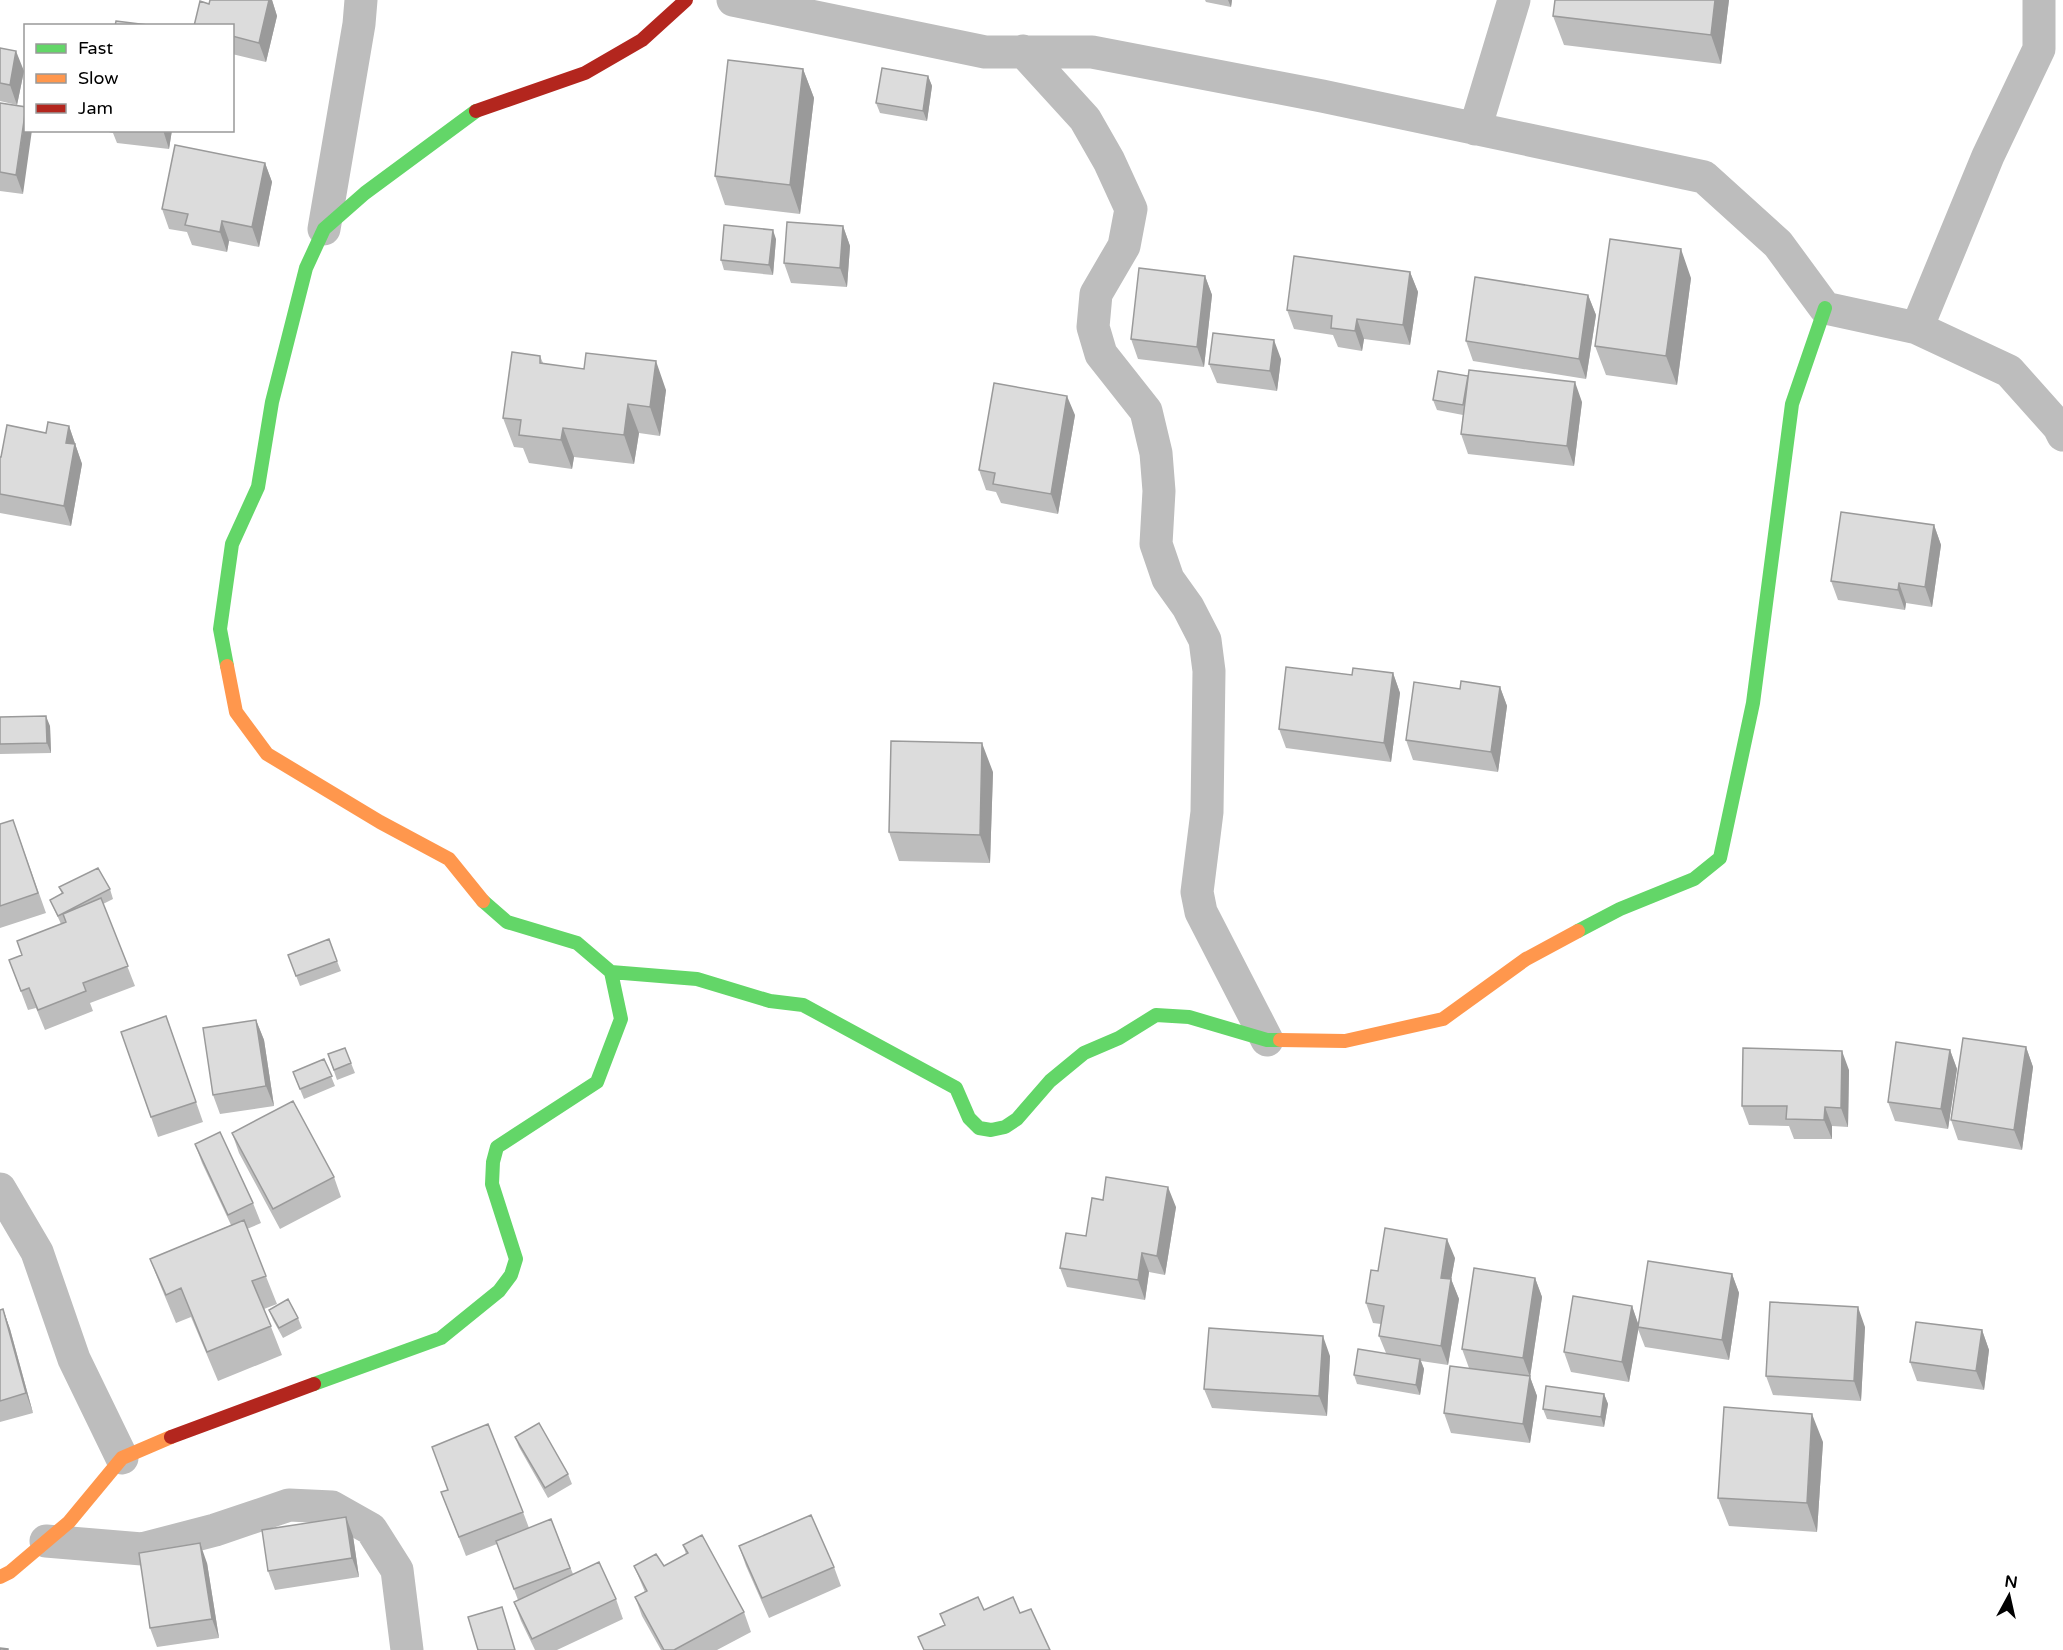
<svg xmlns="http://www.w3.org/2000/svg" width="2063" height="1650" font-family="'Varela Round',sans-serif">
	<rect width="100%" height="100%" fill="#fff"/>
	<g fill="none" stroke-linecap="round" stroke-linejoin="round">
		<path stroke="#bdbdbd" stroke-width="33" d="M733,0L985,52H1092L1322,96L1704,177L1778,244L1825,308L1917,328L2009,371L2059,427L2063,435
			M1023,51L1085,119L1109,161L1131,209L1124,246L1096,294L1093,327L1101,354L1146,411L1156,453L1159,491L1156,544L1168,579L1188,607L1205,640L1209,671L1207,812L1197,892L1201,912L1267,1040
			M1475,129L1514,0
			M324,229L359,24L361,0
			M1917,328L1988,156L2039,49V0
			M0,1189L37,1252L74,1359L122,1458
			M46,1541L142,1549L215,1530L289,1505L332,1507L371,1529L397,1570L407,1650"/>
		<path stroke="#63d668" stroke-width="14" d="M227,666L220,629L232,544L258,487L272,402L306,268L324,229L365,193L476,111
			M1578,931L1620,909L1694,879L1720,858L1753,703L1792,404L1825,308
			M611,972L697,979L770,1001L803,1005L956,1088L969,1118L979,1128L991,1130L1005,1127L1017,1119L1050,1081L1084,1053L1119,1038L1156,1015L1189,1017L1267,1040H1280
			M314,1384L441,1338L499,1291L511,1275L516,1259L492,1184L493,1162L497,1147L597,1082L621,1019L611,972L577,943L507,922L483,901"/>
		<path stroke="#ff974d" stroke-width="14" d="M227,666L236,712L267,754L380,822L449,859L483,901
			M1280,1040L1345,1041L1443,1019L1526,959L1578,931
			M0,1577L10,1572L69,1522L122,1458L171,1437"/>
		<path stroke="#b3261e" stroke-width="14" d="M476,111L585,73L642,40L686,0
			M171,1437L314,1384"/>
	</g>
	<path fill="#bdbdbd" d="M210,0H272L277,16L266,62L232,54V26Z
		M1205,0H1232L1231,7L1206,2Z
		M1729,0L1721,64L1564,45L1553,16Z
		M0,48L24,71L17,105L0,101Z
		M803,69L814,98L800,214L725,205L715,176Z
		M928,76L932,86L927,121L880,113L876,103Z
		M0,103L23,194L0,191Z
		M99,130H172L169,149L117,143L113,133Z
		M265,163L272,182L259,247L229,241L227,252L192,245L187,232L169,229L162,209Z
		M843,226L850,246L847,287L791,283L784,263Z
		M776,239L773,275L724,270L721,260Z
		M1410,272L1418,292L1410,345L1364,339L1362,351L1338,347L1333,335L1294,329L1287,310Z
		M1205,276L1212,295L1204,367L1138,359L1131,339Z
		M1691,278L1677,385L1606,375L1595,346Z
		M1588,295L1596,315L1586,379L1473,361L1466,341Z
		M540,356L543,363L666,390L660,436L639,433L634,464L574,457L572,469L529,463L523,448L514,447L503,418Z
		M1281,359L1277,391L1217,383L1209,364Z
		M1433,400L1582,402L1574,466L1468,454L1461,434L1463,415L1437,410Z
		M1075,415L1058,514L1001,503L996,492L986,490L979,470Z
		M69,426L82,464L71,526L0,513V457L46,433Z
		M1934,525L1941,545L1932,607L1906,603L1905,610L1838,600L1831,581Z
		M1393,673L1400,693L1391,762L1286,748L1279,729L1352,675Z
		M1500,687L1507,706L1498,772L1413,760L1406,740L1460,689Z
		M0,717L50,726L51,753L0,754Z
		M993,772L990,863L899,861L889,832Z
		M13,820L46,913L0,928V824Z
		M59,887L110,889L113,899L103,904L135,986L90,1003L93,1011L45,1030L36,1008L28,1010L9,960L22,955L17,941L61,924L50,900L62,894Z
		M288,955L337,961L341,971L300,986Z
		M166,1016L203,1122L158,1137L121,1032Z
		M256,1020L264,1040L274,1106L220,1114L213,1095Z
		M2026,1047L2033,1067L2022,1150L1958,1140L1951,1120Z
		M1950,1050L1957,1069L1948,1129L1895,1121L1888,1102Z
		M328,1054L351,1063L355,1073L337,1080Z
		M324,1059L335,1086L304,1099L293,1072Z
		M1849,1070L1848,1127L1832,1126V1139H1794L1789,1126L1749,1125L1742,1106Z
		M232,1133L334,1177L341,1197L280,1229L239,1153Z
		M195,1144L253,1203L261,1223L247,1229L277,1304L264,1309L282,1355L218,1381L191,1317L176,1323L161,1287L150,1259L231,1225L202,1163Z
		M1103,1200L1176,1207L1165,1275L1149,1272L1145,1300L1067,1287L1060,1268L1086,1236Z
		M1455,1258L1451,1279L1459,1299L1448,1365L1421,1361L1424,1369L1420,1395L1357,1384L1354,1375L1386,1353L1379,1336L1381,1324L1373,1323L1366,1303L1378,1271Z
		M1732,1274L1739,1293L1729,1360L1645,1347L1638,1329L1629,1382L1571,1372L1564,1352L1632,1306L1638,1324Z
		M1535,1278L1542,1297L1530,1377L1537,1396L1530,1443L1451,1433L1444,1413L1469,1368L1462,1349Z
		M3,1309L10,1329L33,1413L0,1422V1310Z
		M269,1310L298,1318L302,1328L283,1338L273,1320Z
		M1865,1327L1861,1401L1773,1395L1766,1376Z
		M1982,1330L1989,1350L1984,1390L1917,1381L1910,1362Z
		M1330,1356L1327,1416L1212,1408L1204,1389Z
		M1604,1394L1608,1404L1604,1427L1547,1419L1543,1409Z
		M515,1437L568,1474L572,1484L548,1498L519,1447Z
		M1823,1442L1817,1532L1729,1526L1718,1498Z
		M432,1447L523,1512L529,1528L551,1519L573,1574L616,1599L623,1619L557,1650H535L521,1621L514,1602L518,1600L497,1544L466,1556L441,1492L448,1490Z
		M353,1536L359,1577L275,1590L268,1571Z
		M683,1545L744,1612L751,1632L717,1650H661L642,1616L635,1597L645,1592L634,1566H664L686,1554Z
		M739,1546L834,1567L841,1586L769,1618L746,1566Z
		M207,1563L219,1638L157,1647L150,1628Z"/>
	<path fill="#9a9a9a" d="M269,0H272L277,16L266,62L259,43Z
		M1228,0H1232L1231,7Z
		M1715,0H1729L1721,64L1711,35Z
		M16,51L24,71L17,105L10,85Z
		M803,69L814,98L800,214L790,185Z
		M928,76L932,86L927,121L923,111Z
		M26,109V130H32L23,194L16,175Z
		M163,130H172L169,149Z
		M265,163L272,182L259,247L252,227Z
		M222,221L229,241L227,252L220,232Z
		M843,226L850,246L847,287L840,268Z
		M773,230L776,239L773,275L769,265Z
		M1681,249L1691,278L1677,385L1666,356Z
		M1410,272L1418,292L1410,345L1403,325Z
		M1205,276L1212,295L1204,367L1197,347Z
		M1588,295L1596,315L1586,379L1579,359Z
		M1357,319L1364,339L1362,351L1355,331Z
		M1274,340L1281,359L1277,391L1270,371Z
		M656,361L666,390L660,436L650,407Z
		M1575,382L1582,402L1574,466L1567,446Z
		M1067,396L1075,415L1058,514L1051,494Z
		M628,404L639,433L634,464L624,435Z
		M69,426L82,464L71,526L64,506L66,443Z
		M563,428L574,457L572,469L561,440Z
		M1934,525L1941,545L1932,607L1925,587Z
		M1899,583L1906,603L1905,610L1898,590Z
		M1393,673L1400,693L1391,762L1384,743Z
		M1500,687L1507,706L1498,772L1491,752Z
		M46,716L50,726L51,753L47,743Z
		M982,743L993,772L990,863L980,835Z
		M256,1020L264,1040L274,1106L266,1086Z
		M2026,1047L2033,1067L2022,1150L2014,1130Z
		M1950,1050L1957,1069L1948,1129L1941,1109Z
		M1842,1051L1849,1070L1848,1127L1841,1108Z
		M1825,1107L1832,1126V1139L1824,1120Z
		M1168,1187L1176,1207L1165,1275L1157,1256Z
		M1447,1239L1455,1258L1448,1297L1441,1278Z
		M1142,1253L1149,1272L1145,1300L1138,1280Z
		M1732,1274L1739,1293L1729,1360L1722,1340Z
		M1535,1278L1542,1297L1530,1377L1537,1396L1530,1443L1523,1424L1530,1377L1523,1358Z
		M1451,1279L1459,1299L1448,1365L1441,1346Z
		M1632,1306L1639,1326L1629,1382L1622,1362Z
		M1858,1307L1865,1327L1861,1401L1854,1381Z
		M3,1309L10,1329L33,1413L26,1393Z
		M1982,1330L1989,1350L1984,1390L1976,1371Z
		M1323,1336L1330,1356L1327,1416L1319,1396Z
		M1420,1359L1424,1369L1420,1395L1416,1385Z
		M1604,1394L1608,1404L1604,1427L1601,1417Z
		M1812,1414L1823,1442L1817,1532L1807,1503Z
		M346,1517L353,1536L359,1577L352,1558Z
		M200,1543L207,1563L219,1638L212,1619Z"/>
	<path fill="#dcdcdc" stroke="#9a9a9a" stroke-width="1.5" d="M210,0H269L259,43L232,36V26H194L200,1L209,4Z
		M1555,0H1715L1711,35L1553,16Z
		M116,21L156,26H115Z
		M0,48L16,51L10,85L0,83Z
		M728,60L803,69L790,185L715,176Z
		M882,68L928,76L923,111L876,103Z
		M0,103L26,107L16,175L0,172Z
		M175,145L265,163L252,227L222,221L220,232L185,225L188,214L162,209Z
		M787,222L843,226L840,268L784,263Z
		M724,225L773,230L769,265L721,260Z
		M1610,239L1681,249L1666,356L1595,346Z
		M1294,256L1410,272L1403,325L1357,319L1355,331L1331,328L1332,316L1287,310Z
		M1139,268L1205,276L1197,347L1131,339Z
		M1475,277L1588,295L1579,359L1466,341Z
		M1213,333L1274,340L1270,371L1209,364Z
		M512,352L540,356V363L584,369L586,353L656,361L650,407L628,404L624,435L563,428L561,440L519,435L521,420L503,418Z
		M1469,370L1575,382L1567,446L1461,434Z
		M1438,371L1468,376L1463,405L1433,400Z
		M994,383L1067,396L1051,494L993,484L995,473L979,470Z
		M48,422L69,426L66,443L75,444L64,506L0,494V457H1L7,425L46,433Z
		M1841,512L1934,525L1925,587L1899,583L1898,590L1831,581Z
		M1286,667L1352,675L1353,668L1393,673L1384,743L1279,729Z
		M1461,681L1500,687L1491,752L1406,740L1414,682L1460,689Z
		M46,716L47,743L0,744V717Z
		M891,741L982,743L980,835L889,832Z
		M13,820L38,893L0,906V824Z
		M98,868L110,889L58,916L50,900L63,893L59,887Z
		M101,898L128,966L83,983L86,991L38,1010L29,988L21,991L9,960L22,955L17,941L66,922L63,914Z
		M329,939L337,961L296,976L288,955Z
		M166,1016L196,1102L151,1117L121,1032Z
		M256,1020L266,1086L213,1095L203,1028Z
		M1963,1038L2026,1047L2014,1130L1951,1120Z
		M1896,1042L1950,1050L1941,1109L1888,1102Z
		M345,1048L351,1063L334,1070L328,1054Z
		M1743,1048L1842,1051L1841,1108L1825,1107L1824,1120L1786,1119L1787,1106H1742Z
		M324,1059L332,1076L300,1089L293,1072Z
		M293,1101L334,1177L273,1209L232,1133Z
		M220,1132L253,1203L228,1215L195,1144Z
		M1106,1177L1168,1187L1157,1256L1142,1253L1138,1280L1060,1268L1066,1233L1086,1236L1092,1198L1103,1200Z
		M244,1220L266,1276L252,1281L271,1326L207,1352L181,1288L166,1295L150,1259Z
		M1385,1228L1447,1239L1441,1278L1451,1279L1441,1346L1379,1336L1384,1306L1366,1303L1371,1270L1378,1271Z
		M1648,1261L1732,1274L1722,1340L1638,1327Z
		M1474,1268L1535,1278L1523,1358L1462,1349Z
		M1573,1296L1632,1306L1622,1362L1564,1352Z
		M288,1299L298,1318L279,1328L269,1310Z
		M1770,1302L1858,1307L1854,1381L1766,1376Z
		M3,1309L26,1393L0,1401V1310Z
		M1916,1322L1982,1330L1976,1371L1910,1362Z
		M1209,1328L1323,1336L1319,1396L1204,1389Z
		M1358,1349L1420,1359L1416,1385L1354,1375Z
		M1450,1366L1530,1376L1523,1424L1444,1413Z
		M1546,1386L1604,1394L1601,1417L1543,1409Z
		M1724,1407L1812,1414L1807,1503L1718,1498Z
		M539,1423L568,1474L545,1488L515,1437Z
		M488,1424L523,1512L459,1537L441,1492L448,1490L432,1447Z
		M811,1515L834,1567L762,1598L739,1546Z
		M346,1517L352,1558L268,1571L262,1530Z
		M551,1519L570,1568L514,1589L496,1541Z
		M702,1535L744,1612L674,1650H664L635,1597L647,1591L634,1566L656,1554L664,1566L688,1553L683,1545Z
		M200,1543L212,1619L150,1628L139,1553Z
		M599,1562L616,1599L532,1639L514,1602Z
		M978,1597L984,1610L1013,1597L1020,1613L1031,1609L1050,1650H924L918,1637L945,1625L940,1614Z
		M502,1607L515,1650H478L468,1617Z
		M0,1648L8,1649V1650H0Z"/>
	<rect x="24" y="24" width="210" height="108" fill="#ffffff" stroke="#999999" stroke-width="1.5"/>
	<rect x="36" y="44" width="30" height="9" fill="#63d668" stroke="#999999" stroke-width="1.5"/>
	<text x="78" y="54" font-size="18" fill="#000000">Fast</text>
	<rect x="36" y="74" width="30" height="9" fill="#ff974d" stroke="#999999" stroke-width="1.5"/>
	<text x="78" y="84" font-size="18" fill="#000000">Slow</text>
	<rect x="36" y="104" width="30" height="9" fill="#b3261e" stroke="#999999" stroke-width="1.5"/>
	<text x="78" y="114" font-size="18" fill="#000000">Jam</text>
	<g transform="translate(2009 1596) rotate(8)" stroke="#ffffff" stroke-width="4.5" paint-order="stroke">
	<path d="M0-4.5L10 22L0 15L-10 22Z" fill="#000000"/>
	<text y="-9" font-size="16" font-weight="bold" text-anchor="middle" fill="#000000">N</text>
	</g>
</svg>
